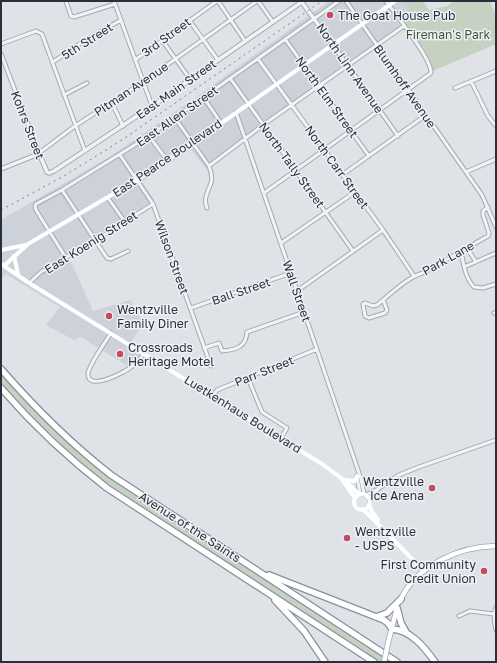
<svg xmlns="http://www.w3.org/2000/svg" width="497" height="663" font-family="'Golos Text',sans-serif">
	<rect width="100%" height="100%" fill="#dfe2e7"/>
	<path fill="#cdd1d9" d="M329,1H421L425,7L348,65L263,125L206,169L191,149L142,182L154,200L68,255L93,311L130,300L143,322L128,348L140,355L129,367L81,337L74,340L46,325L60,307L6,274L1,279V220L109,157L195,98Z"/>
	<path fill="#c5d1c1" d="M403,1H423L429,10L447,6L455,1H490L496,17V44L433,71L425,51L403,21L412,14Z
		M1,372C43,421 82,458 135,494L393,662H378L366,654L367,653L104,481C66,451 33,419 1,383Z"/>
	<g fill="none" stroke-linecap="round" stroke-linejoin="round">
		<defs>
			<path id="minor" d="M66,1L71,16L74,17L115,4
				M114,1L152,106
				M218,1L245,41
				M258,1L273,22
				M346,1L482,195L496,227
				M189,20L218,60
				M285,39L369,156
				M162,40L190,79
				M1,44L36,31L42,34L85,151
				M333,45L398,136
				M1,54L39,153L75,126L143,82L257,1
				M258,59L383,230L414,276
				M135,60L217,1
				M53,62L81,43L121,20
				M230,78L353,251
				M471,81L488,116L496,126
				M455,88L496,71
				M64,95L87,83
				M204,98L221,123
				M112,103L123,126
				M236,112L361,479L364,494
				M175,118L209,166C211,171 213,177 211,183C208,192 203,198 207,208
				M149,136L167,160
				M120,155L153,204L211,366
				M209,166L263,125L404,26
				M466,172L496,159
				M342,175L426,115
				M62,190L107,258L111,259L128,251
				M264,193L431,73C432,59 396,15 386,1
				M108,198L125,222
				M281,243L355,192
				M467,248L476,262
				M461,251C463,262 465,278 474,287L483,288L496,284
				M66,258L36,210L35,207L36,204L62,190L149,136L339,1
				M464,267L496,253
				M29,283L41,272L96,240L153,204
				M297,291L383,230
				M383,300L387,310L385,313L369,318L365,316L363,304L365,303L373,306L377,305C388,296 399,285 413,277C418,274 425,273 430,269L488,236L489,233L483,215V211L488,207
				M191,308L291,273
				M494,313H496
				M111,333C106,341 88,366 88,374C88,392 125,372 131,367C136,364 140,358 144,354
				M204,348L219,343L222,351C236,350 246,347 247,332L304,312
				M248,378L262,412L287,428L281,438
				M213,396L217,390L222,388L317,349
				M357,476L360,494
				M366,495L378,489
				M370,501L378,489L388,482L399,475L419,467L496,440
				M496,607C493,615 494,622 496,630
				M459,616L470,611L494,614"/>
			<path id="tertiary" d="M301,1L333,45
				M1,169L36,155L39,153L47,172L49,173L54,171L152,106L303,1"/>
			<path id="primary" d="M400,601C415,566 460,546 496,546
				M388,643L397,608"/>
			<path id="motorway" d="M1,369C35,408 70,443 111,475L397,662
				M1,388C33,425 68,458 107,488L374,662
				M269,575L384,620L388,623L392,629C411,630 425,648 435,662
				M275,600L304,631L325,662
				M397,608L401,623L406,632
				M376,617L387,613L401,599"/>
		</defs>
		<use href="#minor" stroke="#a5a9b1" stroke-width="5"/>
		<use href="#tertiary" stroke="#a5a9b1" stroke-width="5.5"/>
		<use href="#primary" stroke="#9fa7b2" stroke-width="6"/>
		<use href="#motorway" stroke="#88909d" stroke-width="8"/>
		<use href="#minor" stroke="#f2f3f6" stroke-width="3"/>
		<use href="#tertiary" stroke="#f2f3f6" stroke-width="3.5"/>
		<path stroke="#fff" stroke-width="4" d="M1,250L26,245
			M14,256L18,274
			M1,264L29,283L322,464L341,478L355,498
			M4,266L28,244L137,180L193,143L395,1
			M344,480L359,494
			M345,480L355,481L357,476
			M354 502a8 8 0 1 1 16 0a8 8 0 1 1-16 0Z
			M369,505L372,512L378,520
			M363,509L424,571"/>
		<use href="#primary" stroke="#fff" stroke-width="4.5"/>
		<use href="#motorway" stroke="#fff" stroke-width="5.5"/>
		<path stroke="#7a8290" stroke-width="1" stroke-dasharray="2 4" stroke-linecap="butt" d="M1,210L64,176L122,140L322,1"/>
		<defs>
			<path id="primary-bridge" d="M384,662L388,643"/>
		</defs>
		<use href="#primary-bridge" stroke="#9fa7b2" stroke-width="6" stroke-linecap="butt"/>
		<use href="#primary-bridge" stroke="#fff" stroke-width="4.5"/>
	</g>
	<g fill="#c34d5e" stroke="#eef1f5" stroke-width="1.5">
		<circle cx="330" cy="15" r="4"/>
		<circle cx="109" cy="316" r="4"/>
		<circle cx="120" cy="354" r="4"/>
		<circle cx="432" cy="488" r="4"/>
		<circle cx="347" cy="538" r="4"/>
		<circle cx="484" cy="571" r="4"/>
	</g>
	<g text-anchor="middle" dominant-baseline="central" stroke-width="3" stroke-linejoin="round" paint-order="stroke">
		<g font-size="12" fill="#29303d" stroke="#eef1f5" text-anchor="start">
			<text x="338" y="15">The Goat House Pub</text>
			<text x="117" y="309">Wentzville<tspan x="117" dy="14">Family Diner</tspan></text>
			<text x="128" y="347">Crossroads<tspan x="128" dy="14">Heritage Motel</tspan></text>
			<text x="424" y="481" text-anchor="end">Wentzville<tspan x="424" dy="14">Ice Arena</tspan></text>
			<text x="355" y="531">Wentzville<tspan x="355" dy="14">- USPS</tspan></text>
			<text x="476" y="564" text-anchor="end">First Community<tspan x="476" dy="14">Credit Union</tspan></text>
		</g>
		<g font-size="12" fill="#3d5838" stroke="#eef1f5">
			<text x="448" y="34">Fireman's Park</text>
		</g>
		<g font-size="12" fill="#29303d" stroke="#eef1f5">
			<text transform="translate(166 37) rotate(-36)">3rd Street</text>
			<text transform="translate(87 41) rotate(-32)">5th Street</text>
			<text transform="translate(350 68) rotate(55)">North Linn Avenue</text>
			<text transform="translate(405 86) rotate(55)">Blumhoff Avenue</text>
			<text transform="translate(131 89) rotate(-34)">Pitman Avenue</text>
			<text transform="translate(176 89) rotate(-35)">East Main Street</text>
			<text transform="translate(327 97) rotate(54)">North Elm Street</text>
			<text transform="translate(177 116) rotate(-35)">East Allen Street</text>
			<text transform="translate(28 125) rotate(69)">Kohrs Street</text>
			<text transform="translate(167 158) rotate(-34)">East Pearce Boulevard</text>
			<text transform="translate(292 165) rotate(54)">North Tally Street</text>
			<text transform="translate(337 167) rotate(54)">North Carr Street</text>
			<text transform="translate(91 242) rotate(-32)">East Koenig Street</text>
			<text transform="translate(172 257) rotate(70)">Wilson Street</text>
			<text transform="translate(448 258) rotate(-29)">Park Lane</text>
			<text transform="translate(241 291) rotate(-19)">Ball Street</text>
			<text transform="translate(297 291) rotate(71)">Wall Street</text>
			<text transform="translate(264 371) rotate(-22)">Parr Street</text>
			<text transform="translate(243 414) rotate(32)">Luetkenhaus Boulevard</text>
			<text transform="translate(190 527) rotate(33)">Avenue of the Saints</text>
		</g>
	</g>
	<rect width="497" height="663" fill="none" stroke="#29303d" stroke-width="4"/>
</svg>
